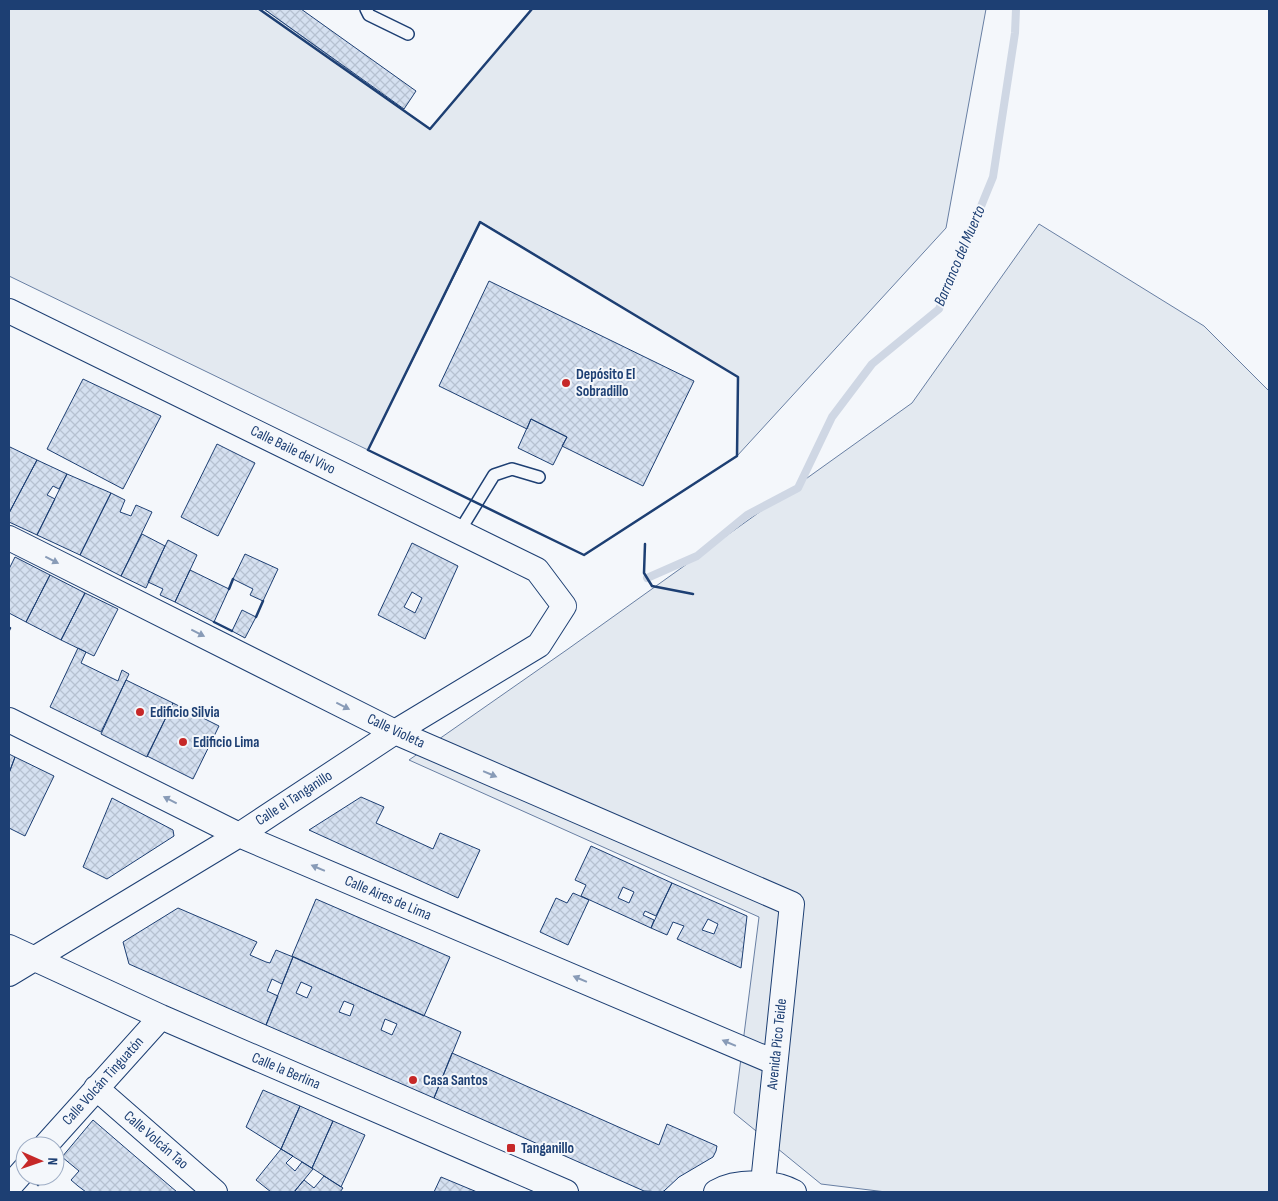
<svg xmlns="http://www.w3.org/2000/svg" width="1278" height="1201" font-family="'Sofia Sans Condensed',sans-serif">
	<defs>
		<pattern id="building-cross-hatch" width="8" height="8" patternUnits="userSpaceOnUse" patternTransform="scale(1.25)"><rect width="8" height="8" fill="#d5e0f0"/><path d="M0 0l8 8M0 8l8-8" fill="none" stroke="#b6c1d1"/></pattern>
	</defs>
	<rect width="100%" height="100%" fill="#f4f7fb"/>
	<path fill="#e3e9f0" stroke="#687fa3" d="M9,9H264L430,129L532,9H986L946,228L737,456L738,377L481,222L368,450L9,276Z
		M1039,224L1204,326L1269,391V1192H886L821,1184L734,1113L759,917L409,760L568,649L912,403Z"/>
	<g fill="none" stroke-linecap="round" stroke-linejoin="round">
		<path stroke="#cfd7e4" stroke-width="8" d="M647,578L697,556L747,515L798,488L832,417L872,364L939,309L993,177L1015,33L1016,9"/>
	</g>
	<path fill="url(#building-cross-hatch)" stroke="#1d3f73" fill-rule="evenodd" d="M264,9H301L416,91L404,109Z
		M489,281L694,381L643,486L562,446L567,437L531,419L527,429L439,386Z
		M83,379L161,416L123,489L47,449Z
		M531,419L567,437L553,465L518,448Z
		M217,444L255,463L218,536L181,517Z
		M10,447L37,460L9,513V449Z
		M37,460L67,474L59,489L53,486L47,495L55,499L37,535L9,522V513Z
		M67,474L111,493L80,555L37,535Z
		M111,493L125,500L120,512L131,516L136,505L152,512L121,576L80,555Z
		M142,534L165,546L146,588L121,576Z
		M168,540L197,555L175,602L160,595L163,589L148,582Z
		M412,543L458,566L425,639L378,615ZM412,592L422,598L415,613L404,607Z
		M245,554L278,569L263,601L250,595L253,589L233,579Z
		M15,557L50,575L26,622L9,613V569Z
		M190,570L229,589L214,622L175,602Z
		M50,575L85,593L61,640L26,622Z
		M85,593L118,609L94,656L61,640Z
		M242,610L256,617L245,638L232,631Z
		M78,648L86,652L81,663L118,681L122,670L129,674L101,732L50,707Z
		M126,680L173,703L147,757L101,734Z
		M173,703L219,726L193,779L147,756Z
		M9,754L15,757L9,773Z
		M15,757L54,776L25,836L9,828V773Z
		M361,797L384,807L376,823L433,849L440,833L480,850L458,898L309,830Z
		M112,798L173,830L174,836L107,879L83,867Z
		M591,846L672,883L656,916L645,911L643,915L654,920L651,928L581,896L586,885L575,880ZM623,887L634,892L629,903L618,898Z
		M672,883L747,916L741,968L677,939L684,926L673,922L667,935L651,928ZM708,919L718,924L714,934L702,930Z
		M573,893L589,900L568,945L540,932L556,898L567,903Z
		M316,899L450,957L424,1016L292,956Z
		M178,908L257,942L250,955L266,962L270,963L276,950L293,957L282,984L272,979L267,991L278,996L266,1025L129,964L123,942Z
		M293,957L461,1032L434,1098L266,1025ZM301,982L312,987L307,998L296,993ZM344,1001L354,1005L350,1016L339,1012ZM385,1019L397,1024L392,1035L381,1030Z
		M452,1053L659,1145L667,1124L717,1146L716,1151L713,1157L679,1177L664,1191L661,1192L644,1191L434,1098Z
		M263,1090L300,1106L281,1149L246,1127Z
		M300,1106L333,1121L312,1168L281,1149Z
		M93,1120L129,1151L177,1192H86L78,1186L71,1180L79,1171L62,1157Z
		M333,1121L365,1135L341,1187L312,1168Z
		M281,1149L293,1156L286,1163L295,1171L302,1162L313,1169L294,1192H271L256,1180Z
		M324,1176L343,1188L340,1192H294L304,1180L314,1188Z
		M441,1177L477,1192H434Z"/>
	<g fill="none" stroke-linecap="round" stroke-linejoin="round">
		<defs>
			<path id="lane" d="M366,9L369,15L408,34
				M459,532L494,475L512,469L539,477"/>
			<path id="street" d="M9,311L537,570L564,606L539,645L395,732L239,835L9,974
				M9,538L395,732L792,904L763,1183
				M9,720L239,835L774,1062
				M9,947L161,1017L566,1192
				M96,1088L215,1192
				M45,1146L161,1017
				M9,1187L25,1169
				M716,1192C737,1180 773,1181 794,1192"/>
		</defs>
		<use href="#lane" stroke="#1d3f73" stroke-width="14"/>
		<use href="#street" stroke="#1d3f73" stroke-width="26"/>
		<use href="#lane" stroke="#f4f7fb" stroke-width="11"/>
		<use href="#street" stroke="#f4f7fb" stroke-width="24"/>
		<path stroke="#1d3f73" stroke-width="2.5" d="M259,9L430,129L532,9
			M480,222L738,377L737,456L584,555L368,450Z
			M645,544L644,573L652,586L693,594
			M229,589L233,579
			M256,617L263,601
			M214,622L232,631
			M9,630L10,628
			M55,1165L62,1157
			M38,1185L45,1176"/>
	</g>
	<defs><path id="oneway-solid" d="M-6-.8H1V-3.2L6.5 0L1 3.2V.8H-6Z" transform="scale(1.25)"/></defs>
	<g fill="#889bb7">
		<use href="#oneway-solid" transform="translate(52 560) rotate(27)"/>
		<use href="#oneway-solid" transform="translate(198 633) rotate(27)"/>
		<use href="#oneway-solid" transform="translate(343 706) rotate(27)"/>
		<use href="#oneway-solid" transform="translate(490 774) rotate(23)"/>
		<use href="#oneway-solid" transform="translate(170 800) rotate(-153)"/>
		<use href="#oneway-solid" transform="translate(318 868) rotate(-157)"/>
		<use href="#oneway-solid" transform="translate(580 979) rotate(-157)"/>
		<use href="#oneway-solid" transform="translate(729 1043) rotate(-157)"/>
	</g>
	<g fill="#c62828" stroke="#f4f7fb" stroke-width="2">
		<circle cx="566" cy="383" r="5"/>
		<circle cx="140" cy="712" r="5"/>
		<circle cx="183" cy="742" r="5"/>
		<circle cx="413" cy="1080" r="5"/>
		<rect x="506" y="1143" width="10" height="10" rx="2.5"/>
	</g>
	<g text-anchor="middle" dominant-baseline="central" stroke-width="4" stroke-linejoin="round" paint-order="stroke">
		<g font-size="15" font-weight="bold" fill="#1d3f73" stroke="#f4f7fb" text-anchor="start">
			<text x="576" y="374">Depósito El<tspan x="576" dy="17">Sobradillo</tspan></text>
			<text x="150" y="712">Edificio Silvia</text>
			<text x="193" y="742">Edificio Lima</text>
			<text x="423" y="1080">Casa Santos</text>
			<text x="521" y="1148">Tanganillo</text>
		</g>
		<g font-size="15" fill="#1d3f73" stroke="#f4f7fb">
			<text transform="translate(293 450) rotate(26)">Calle Baile del Vivo</text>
			<text transform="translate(396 731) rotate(25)">Calle Violeta</text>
			<text transform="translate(294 798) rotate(-33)">Calle el Tanganillo</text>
			<text transform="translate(388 898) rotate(23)">Calle Aires de Lima</text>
			<text transform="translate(777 1044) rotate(-84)">Avenida Pico Teide</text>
			<text transform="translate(286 1071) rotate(23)">Calle la Berlina</text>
			<text transform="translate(103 1081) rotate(-48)">Calle Volcán Tinguatón</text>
			<text transform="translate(156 1140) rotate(41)">Calle Volcán Tao</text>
		</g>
		<g font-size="16" font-style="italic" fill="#1d3f73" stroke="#f4f7fb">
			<text transform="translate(960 256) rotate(-67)">Barranco del Muerto</text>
		</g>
	</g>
	<rect width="1278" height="1201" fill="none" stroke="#1d3f73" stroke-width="20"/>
	<g transform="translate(40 1161) rotate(92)"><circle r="24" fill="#f4f7fb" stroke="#9eadc5"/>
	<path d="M0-4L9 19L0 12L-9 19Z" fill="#c62828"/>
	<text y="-8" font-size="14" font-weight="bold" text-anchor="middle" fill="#1d3f73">N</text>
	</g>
</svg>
